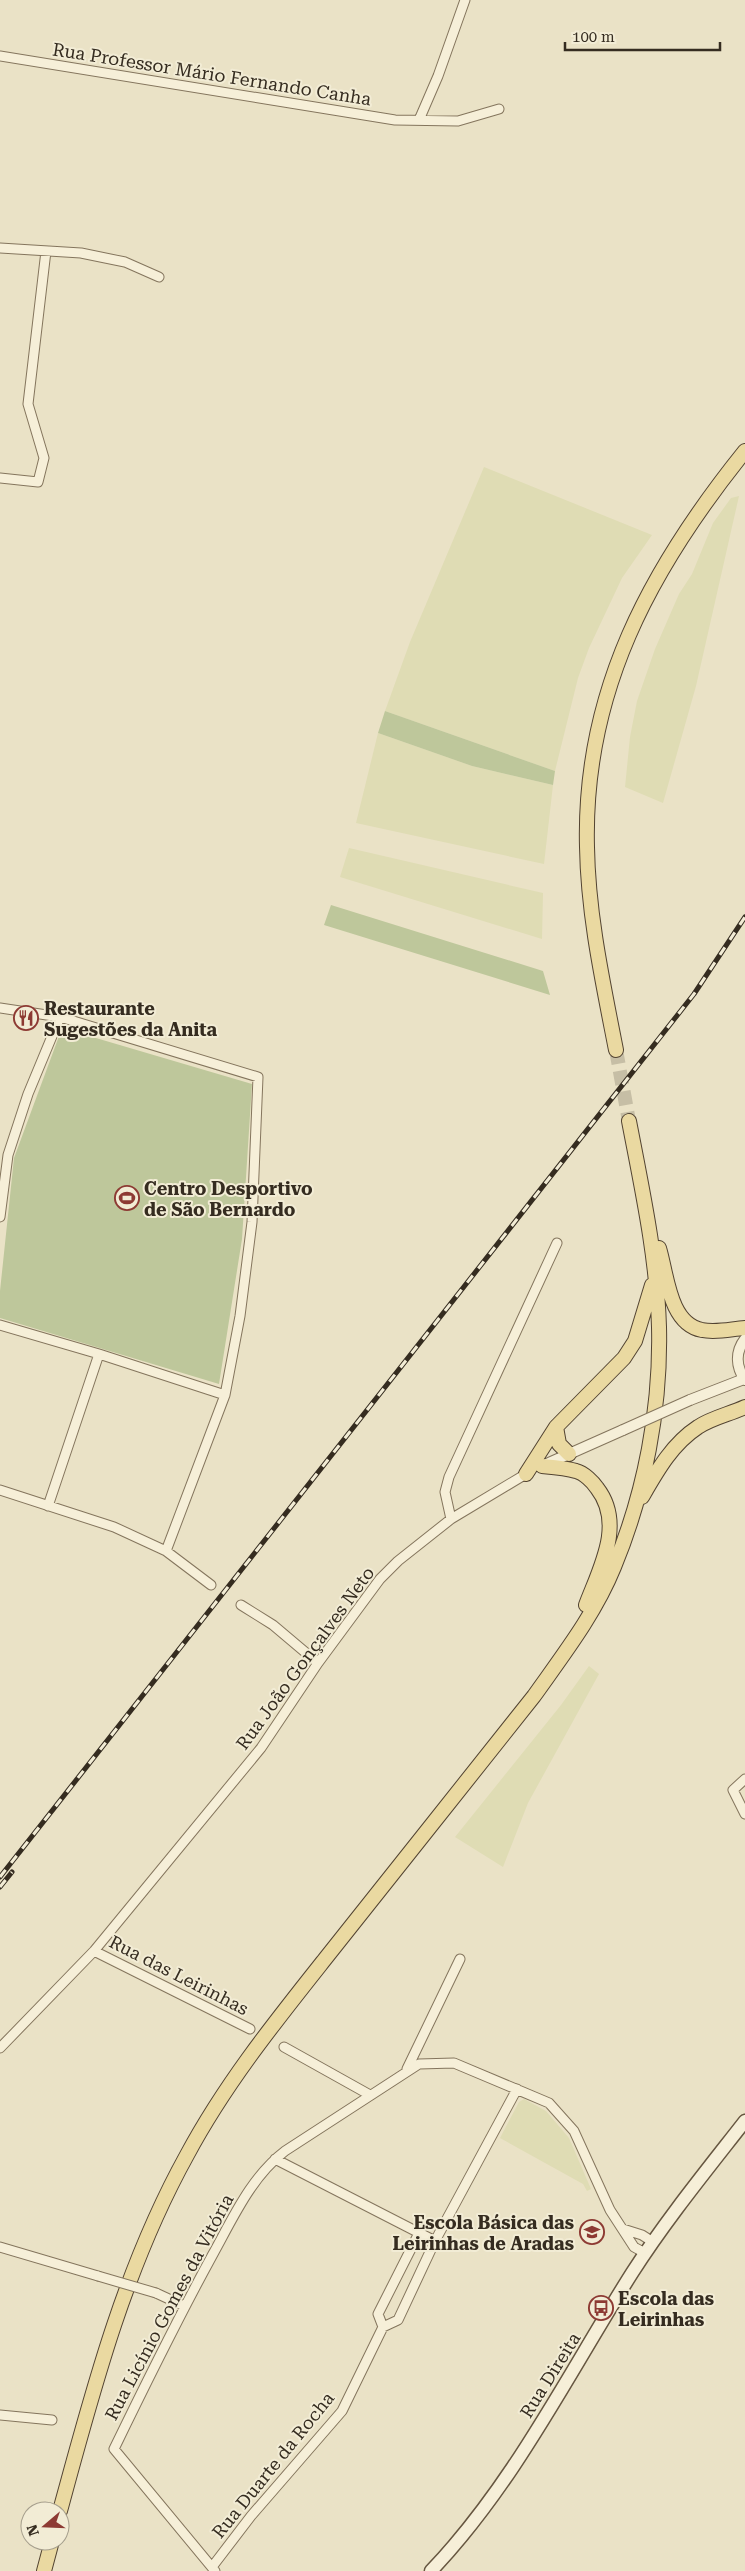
<svg xmlns="http://www.w3.org/2000/svg" width="745" height="2571" font-family="'Roboto Serif',serif">
	<rect width="100%" height="100%" fill="#eae2c6"/>
	<path fill="#dfdcb4" d="M484,467L652,535L622,578L589,648L578,678L555,771L385,711L410,642Z
		M739,496L696,686L663,803L625,787L630,737L637,701L655,649L679,594L692,574L713,523L731,498Z
		M378,733L472,766L553,785L544,864L356,823Z
		M349,848L543,893L542,939L340,877Z
		M589,1666L599,1674L528,1803L503,1867L455,1837L561,1705Z
		M524,2099L546,2111L569,2138L591,2189L587,2191L583,2184L500,2138L519,2102Z"/>
	<path fill="#bec79b" d="M385,711L555,771L553,785L472,766L378,733Z
		M331,905L543,971L550,995L324,925Z
		M62,1028L252,1084L242,1239L219,1384L0,1318V1291L14,1158Z"/>
	<g fill="none" stroke-linecap="round" stroke-linejoin="round">
		<path stroke="#c6bea5" stroke-width="14" stroke-dasharray="14 7" stroke-linecap="butt" d="M616,1050L629,1121"/>
		<defs>
			<path id="minor" d="M0,56L395,120L458,121L499,109
				M419,120L438,76L465,0
				M0,248L81,253L125,262L159,277
				M0,478L38,482L44,458L28,404L46,251
				M0,1008L60,1017L258,1077L252,1222L240,1316L225,1395L166,1551
				M0,1217L8,1155L28,1094L60,1017
				M0,1325L99,1354L225,1395
				M0,1490L114,1527L166,1551L211,1585
				M48,1506L99,1354
				M451,1519L445,1492L449,1477L557,1243
				M241,1605L273,1625L318,1663
				M745,1779L733,1790L745,1814
				M94,1951L250,2029
				M284,2047L370,2095
				M0,2048L94,1951L261,1748L318,1663L380,1579L398,1561L451,1519L526,1474
				M407,2069L460,1959
				M275,2159L435,2241
				M623,2229L642,2235L653,2242
				M419,2233L378,2314L383,2327L398,2320L435,2241L517,2089
				M0,2247L98,2276
				M156,2293L184,2306
				M0,2415L52,2420
				M212,2567L251,2516L342,2411L383,2327
				M215,2571L114,2449C146,2383 178,2318 213,2254C233,2218 251,2177 285,2151L419,2064L454,2063L549,2103L574,2131L610,2210L634,2247L645,2253"/>
			<path id="tertiary" d="M745,1339C735,1352 736,1367 745,1380
				M690,1400L744,1379
				M542,1466L623,1430"/>
			<path id="secondary" d="M431,2571C514,2484 568,2374 632,2273C666,2220 706,2171 745,2121"/>
			<path id="primary" d="M616,1050C603,983 588,915 587,847C583,692 650,569 745,451
				M659,1248C667,1274 669,1324 702,1330C716,1333 731,1329 745,1328
				M556,1427L559,1444L569,1454
				M542,1466C553,1467 566,1468 576,1471C584,1473 593,1482 597,1488C625,1524 600,1568 586,1605
				M526,1474L556,1427L624,1358L635,1341L652,1285
				M642,1497C657,1471 672,1444 698,1427C711,1418 730,1414 745,1407
				M60,2511C93,2389 125,2267 187,2155C225,2084 275,2022 325,1959C394,1871 465,1784 534,1696C563,1655 595,1614 614,1567C645,1492 661,1408 659,1327C657,1257 642,1189 629,1121
				M44,2571L52,2541"/>
		</defs>
		<use href="#minor" stroke="#84755d" stroke-width="11"/>
		<use href="#tertiary" stroke="#84755d" stroke-width="12"/>
		<use href="#secondary" stroke="#665640" stroke-width="15"/>
		<use href="#primary" stroke="#524331" stroke-width="16"/>
		<use href="#minor" stroke="#f6efd8" stroke-width="9"/>
		<use href="#tertiary" stroke="#f6efd8" stroke-width="10"/>
		<use href="#secondary" stroke="#f6efd8" stroke-width="12"/>
		<use href="#primary" stroke="#ead9a1" stroke-width="14"/>
		<defs>
			<path id="rail" d="M0,1877L694,994L745,917
				M0,1887L12,1872"/>
		</defs>
		<use href="#rail" stroke="#352c20" stroke-width="5"/>
		<use href="#rail" stroke="#f2ecd5" stroke-width="3" stroke-dasharray="9" stroke-linecap="butt"/>
		<defs>
			<path id="minor-bridge" d="M98,2276L156,2293"/>
			<path id="tertiary-bridge" d="M623,1430L690,1400"/>
		</defs>
		<use href="#minor-bridge" stroke="#84755d" stroke-width="11" stroke-linecap="butt"/>
		<use href="#tertiary-bridge" stroke="#84755d" stroke-width="12" stroke-linecap="butt"/>
		<use href="#minor-bridge" stroke="#f6efd8" stroke-width="9"/>
		<use href="#tertiary-bridge" stroke="#f6efd8" stroke-width="10"/>
	</g>
	<defs>
		<symbol id="restaurant-ring" viewBox="-11 -11 22 22"><circle r="9.5" fill="#f2ecd5" stroke="#8d3a33" stroke-width="1.5"/><path d="M-5-6h1v4h1v-4h1v4h1v-4h1v5L-1.5 .5V6h-2V.5L-5-1ZM5-6V6H3V1.5H1.5Q1.5-4 5-6Z" fill="#8d3a33"/></symbol>
		<symbol id="stadium-ring" viewBox="-11 -11 22 22"><circle r="9.5" fill="#f2ecd5" stroke="#8d3a33" stroke-width="1.5"/><path d="M0-5a6.5 5 0 1 0 0 10a6.5 5 0 1 0 0-10ZM-3.5-1.8h7v3.6h-7Z" fill="#8d3a33"/></symbol>
		<symbol id="school-ring" viewBox="-11 -11 22 22"><circle r="9.5" fill="#f2ecd5" stroke="#8d3a33" stroke-width="1.5"/><path d="M0-5L7-2L0 1L-7-2ZM-4 1L0 2.5L4 1V4Q0 6-4 4Z" fill="#8d3a33"/></symbol>
		<symbol id="bus-ring" viewBox="-11 -11 22 22"><circle r="9.5" fill="#f2ecd5" stroke="#8d3a33" stroke-width="1.5"/><path d="M-5-6H5V4H4V6H2V4H-2V6H-4V4H-5ZM-3.5-4V0h7V-4ZM-3.5 1.2v1.5H-2V1.2ZM2 1.2v1.5H3.5V1.2Z" fill="#8d3a33"/></symbol>
	</defs>
	<g fill-rule="evenodd">
		<use href="#restaurant-ring" x="12" y="1004" width="28" height="28"/>
		<use href="#stadium-ring" x="113" y="1184" width="28" height="28"/>
		<use href="#school-ring" x="578" y="2218" width="28" height="28"/>
		<use href="#bus-ring" x="587" y="2294" width="28" height="28"/>
	</g>
	<g text-anchor="middle" dominant-baseline="central" stroke-width="4" stroke-linejoin="round" paint-order="stroke">
		<g font-size="18" fill="#352c20" stroke="#f2ecd5">
			<text transform="translate(212 74) rotate(9)">Rua Professor Mário Fernando Canha</text>
			<text transform="translate(305 1658) rotate(-54)">Rua João Gonçalves Neto</text>
			<text transform="translate(179 1975) rotate(27)">Rua das Leirinhas</text>
			<text transform="translate(169 2307) rotate(-62)">Rua Licínio Gomes da Vitória</text>
			<text transform="translate(550 2375) rotate(-58)">Rua Direita</text>
			<text transform="translate(273 2465) rotate(-51)">Rua Duarte da Rocha</text>
		</g>
		<g font-size="18" font-weight="bold" fill="#352c20" stroke="#f2ecd5" text-anchor="start">
			<text x="44" y="1008">Restaurante<tspan x="44" dy="21">Sugestões da Anita</tspan></text>
			<text x="144" y="1188">Centro Desportivo<tspan x="144" dy="21">de São Bernardo</tspan></text>
			<text x="574" y="2222" text-anchor="end">Escola Básica das<tspan x="574" dy="21">Leirinhas de Aradas</tspan></text>
			<text x="618" y="2298">Escola das<tspan x="618" dy="21">Leirinhas</tspan></text>
		</g>
	</g>
	<g transform="translate(45 2526) rotate(251)"><circle r="24" fill="#f2ecd5" stroke="#a69f8d"/>
	<path d="M0-4L9 19L0 12L-9 19Z" fill="#8d3a33"/>
	<text y="-8" font-size="14" font-weight="bold" text-anchor="middle" fill="#352c20">N</text>
	</g>
	<path d="M565 42v8h155v-8" fill="none" stroke="#352c20" stroke-width="2.5"/>
	<text x="572" y="42" font-size="15" fill="#352c20" stroke="#f2ecd5" stroke-width="4" paint-order="stroke">100 m</text>
</svg>
